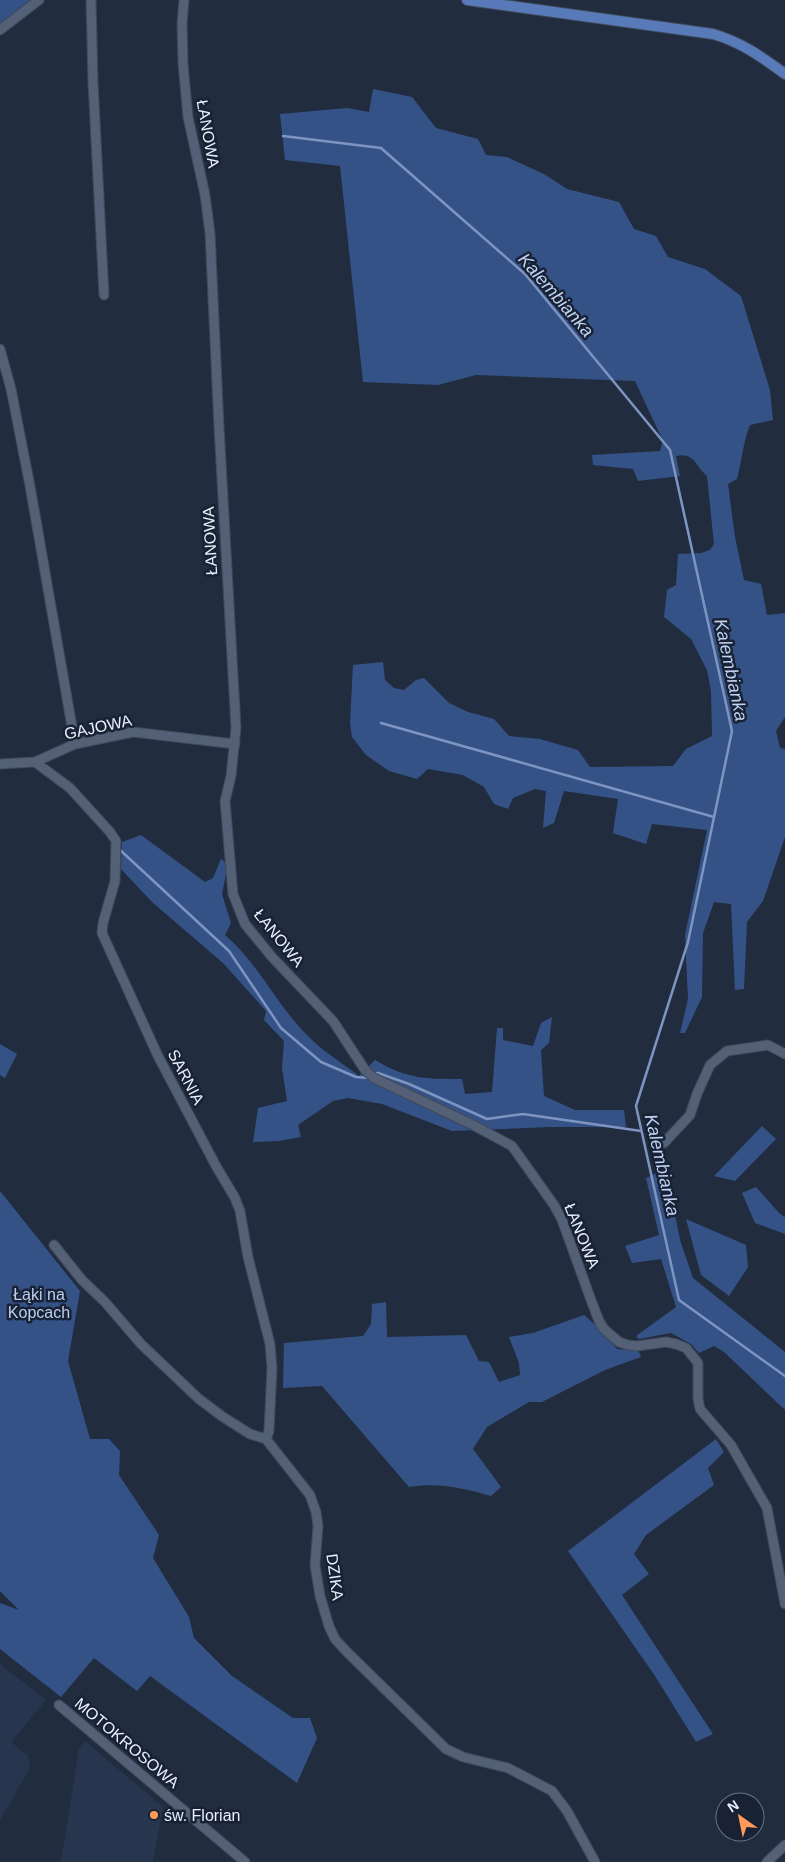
<svg xmlns="http://www.w3.org/2000/svg" width="785" height="1862" font-family="Helvetica,sans-serif">
	<rect width="100%" height="100%" fill="#212c3f"/>
	<path fill="#28354e" d="M0,1664L46,1700L11,1742L28,1756L30,1768L0,1820Z
		M85,1741L163,1807L153,1862H61L79,1748Z"/>
	<path fill="#355287" d="M0,0H31L0,26Z
		M373,89L412,97L436,128L478,139L486,155L507,157L544,174L567,189L619,202L634,229L656,236L668,257L705,269L741,296L770,390L773,420L750,425C743,442 742,461 737,479L728,484L735,537L744,580L761,584L767,615L785,613V717L776,731L780,748L785,749V837L763,901L747,922L744,989L735,990L731,904L714,902L703,933L702,997L685,1033H680L688,999L685,935L707,830L652,824L646,844L613,833L618,799L564,791L554,823L543,828L546,791L535,789L513,798L508,809L494,804L484,787L463,775L428,769L417,779L389,771L366,755L352,737L350,723L353,665L383,662L385,680L394,688L404,690L416,680L424,678L449,703L468,712L494,719L509,736L540,739L578,750L590,767L673,766L686,749L712,736L711,691L707,670L691,639L664,617L667,590L676,585L678,554L701,553L710,550L714,544L707,476C695,466 695,452 676,456L680,476L638,481L633,469L593,465L592,455L660,451L663,441L635,381L476,375L438,385L363,382L340,166L285,160L280,114L347,108L369,112Z
		M141,835L205,882L213,878L221,859L228,864L222,894L231,923L225,935C260,965 278,1008 311,1039C325,1053 344,1064 359,1076L375,1060C406,1079 426,1079 462,1079L465,1094L492,1092L497,1028H503V1040L533,1046L541,1023L552,1017L549,1043L541,1050L544,1096L575,1110H624L626,1127H550L452,1131L382,1104L348,1098L333,1101L298,1125L301,1137L279,1141L253,1142L258,1108L287,1101L282,1068L284,1041L264,1020L266,1011L223,963L152,902L121,869L122,842Z
		M0,1044L17,1054L5,1078L0,1075Z
		M762,1126L776,1139L735,1181L714,1176Z
		M666,1169L680,1240L693,1278L785,1352V1410L724,1352L714,1346L699,1353L691,1344L671,1333L639,1339L636,1336L676,1307L661,1259L632,1263L625,1246L659,1235L646,1178Z
		M756,1187L780,1214L785,1217V1234L755,1223L742,1193Z
		M0,1191L80,1291L68,1361L90,1439H109L120,1451L119,1475L159,1535L153,1558L189,1617L194,1638L232,1676L293,1718H310L317,1738L297,1783L150,1676L137,1691L94,1658L61,1697L0,1649V1603L19,1610L0,1591Z
		M686,1219L746,1245L748,1267L729,1296L701,1275Z
		M386,1302L387,1337L466,1335L479,1361L489,1362L499,1382L520,1375L519,1363L509,1337L533,1333L584,1315L602,1331L617,1349L638,1350L641,1357L605,1370L542,1402H529L487,1427L473,1449L501,1487L491,1496C464,1488 437,1482 409,1487L322,1386L283,1388L284,1343L363,1336L371,1324L372,1304Z
		M716,1439L724,1452L708,1468L714,1485L646,1535L634,1554L649,1574L622,1595L713,1734L696,1742L655,1676L568,1551Z"/>
	<g fill="none" stroke-linecap="round" stroke-linejoin="round">
		<path stroke="#7e95c1" stroke-width="2.5" d="M283,136L381,148L525,274L670,450L732,731L688,942L636,1106L679,1300L785,1376
			M381,723L714,817
			M119,849L229,951L281,1028L321,1062L356,1077L369,1078
			M374,1074L378,1073L409,1084L487,1119L523,1114L641,1131"/>
		<defs>
			<path id="minor" d="M91,0L93,82L104,295
				M184,0L182,24L183,64L188,117L205,195L210,233L219,427L236,728L231,776L225,801L233,894L245,924L272,957L333,1021L365,1070L374,1078L473,1125L512,1146L554,1205L562,1220L591,1300L599,1321L604,1329L619,1342L628,1345L637,1346L666,1342L676,1344L686,1348L698,1363V1399L700,1409L731,1445L767,1508L785,1604
				M0,30L39,0
				M0,349L11,389L30,486L75,744
				M35,762L70,788L110,832L116,841L115,881L103,923L102,933L158,1056L216,1166L235,1198L240,1211L248,1257L270,1344L272,1368L269,1431L266,1439
				M0,764L35,762L75,744L133,732L235,744
				M664,1143L690,1115L697,1094L710,1065L727,1051L768,1045L785,1054
				M54,1245L82,1280L105,1302L141,1344L199,1399L223,1417L250,1434L266,1439L310,1495L316,1512L318,1526L315,1565L320,1596L329,1626L335,1639L347,1652L446,1749L463,1757L508,1768L552,1791L567,1811L595,1862
				M59,1705L245,1862
				M767,1862L785,1845"/>
			<path id="major" d="M467,0L713,34C741,42 762,57 785,74"/>
		</defs>
		<use href="#minor" stroke="#3f4959" stroke-width="11"/>
		<use href="#major" stroke="#3f4959" stroke-width="12"/>
		<use href="#minor" stroke="#536075" stroke-width="9"/>
		<use href="#major" stroke="#587ab8" stroke-width="10"/>
	</g>
	<circle fill="#ff9b5a" stroke="#182234" stroke-width="2" cx="154" cy="1815" r="5"/>
	<g text-anchor="middle" dominant-baseline="central" stroke-width="5" stroke-linejoin="round" paint-order="stroke">
		<g font-size="16" fill="#e8effc" stroke="#182234">
			<text transform="translate(208 134) rotate(80)">ŁANOWA</text>
			<text transform="translate(210 541) rotate(-93)">ŁANOWA</text>
			<text transform="translate(98 727) rotate(-12)">GAJOWA</text>
			<text transform="translate(279 938) rotate(51)">ŁANOWA</text>
			<text transform="translate(186 1077) rotate(62)">SARNIA</text>
			<text transform="translate(582 1236) rotate(68)">ŁANOWA</text>
			<text transform="translate(335 1577) rotate(82)">DZIKA</text>
			<text transform="translate(127 1743) rotate(40)">MOTOKROSOWA</text>
		</g>
		<g font-size="16" fill="#bbceef" stroke="#182234">
			<text x="39" y="1294">Łąki na<tspan x="39" dy="18">Kopcach</tspan></text>
		</g>
		<g font-size="16" fill="#e8effc" stroke="#182234" text-anchor="start">
			<text x="164" y="1815">św. Florian</text>
		</g>
		<g font-size="18" font-style="italic" fill="#bfd2f3" stroke="#182234">
			<text transform="translate(556 295) rotate(49)">Kalembianka</text>
			<text transform="translate(731 670) rotate(78)">Kalembianka</text>
			<text transform="translate(662 1165) rotate(77)">Kalembianka</text>
		</g>
	</g>
	<g transform="translate(740 1817) rotate(327)"><circle r="24" fill="#182234" stroke="#6b7484"/>
	<path d="M0-4L9 19L0 12L-9 19Z" fill="#ff9b5a"/>
	<text y="-8" font-size="14" font-weight="bold" text-anchor="middle" fill="#e8effc">N</text>
	</g>
</svg>
